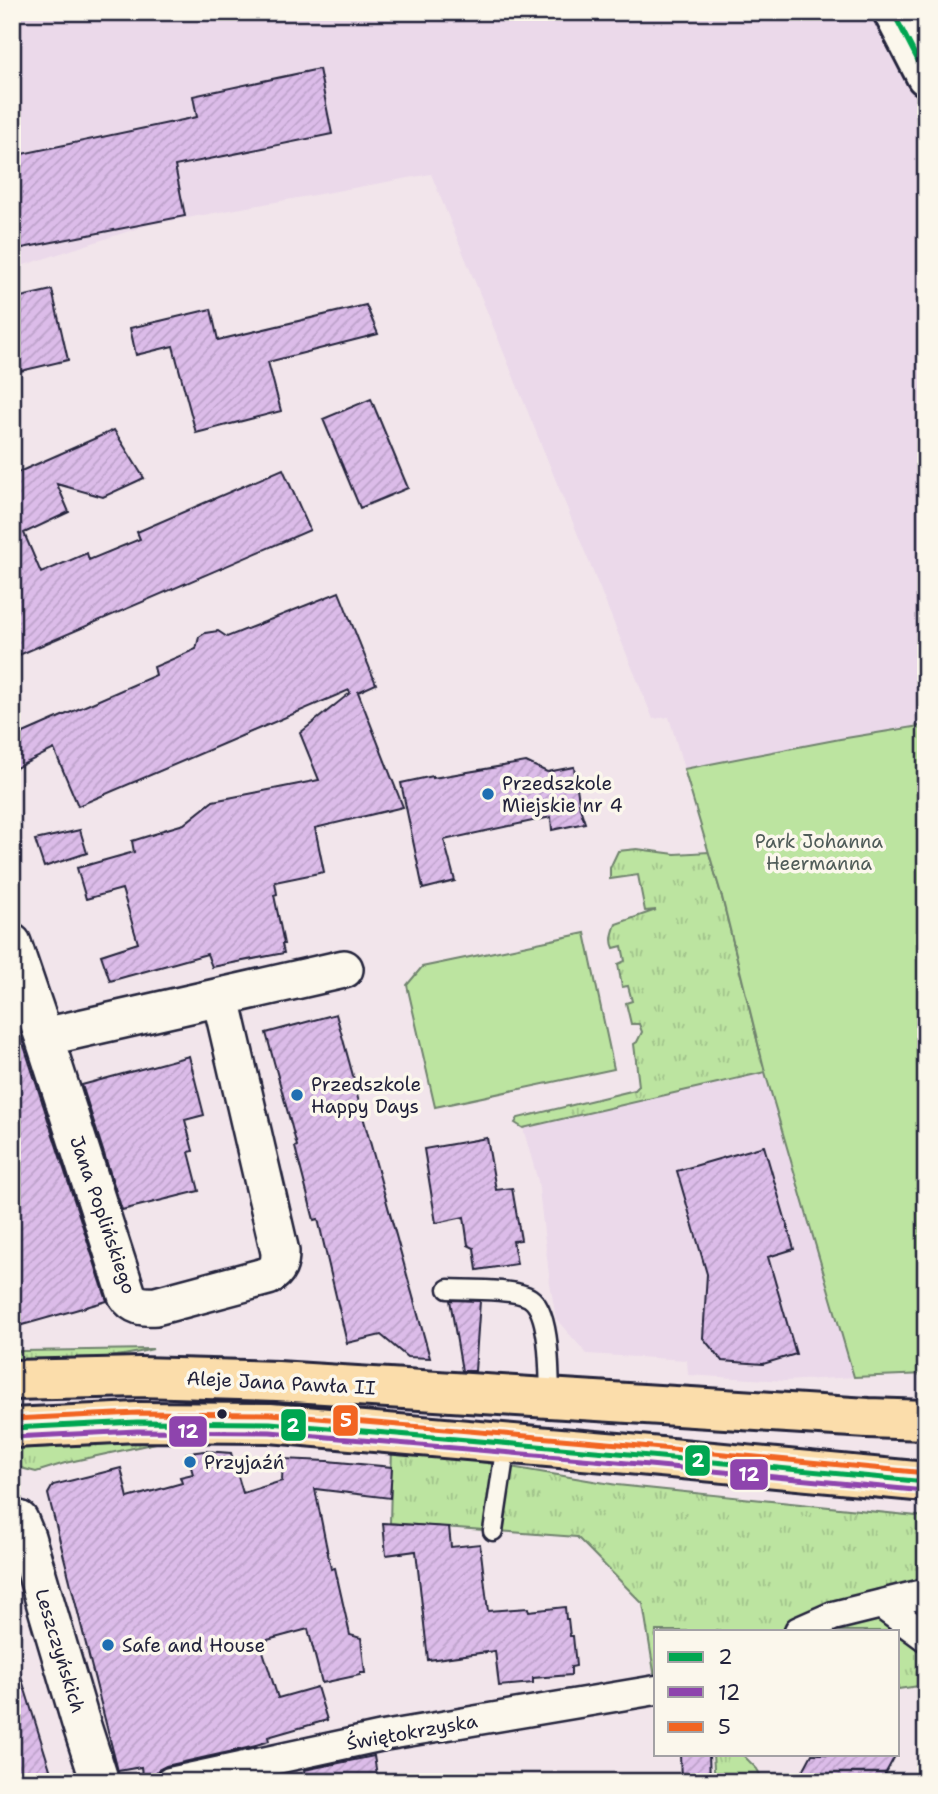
<svg xmlns="http://www.w3.org/2000/svg" width="938" height="1794" font-family="'Shantell Sans',sans-serif">
	<defs>
		<pattern id="grass-tufts" width="24" height="20" patternUnits="userSpaceOnUse" patternTransform="scale(1.75)"><rect width="24" height="20" fill="#bce4a0"/><path d="M3 7l-1-3M5 7V3M7 7l1-3M15 17l-1-3M17 17v-4M19 17l1-3" fill="none" stroke="#a1c38b"/></pattern>
		<pattern id="building-hatch" width="6" height="6" patternUnits="userSpaceOnUse" patternTransform="scale(1.75)"><rect width="6" height="6" fill="#dcbce9"/><path d="M-1 1l2-2M0 6l6-6M5 7l2-2" fill="none" stroke="#bca1c9"/></pattern>
	</defs>
	<rect width="100%" height="100%" fill="#f2e5eb"/>
	<filter id="ink" filterUnits="userSpaceOnUse"><feTurbulence type="fractalNoise" baseFrequency=".0143" numOctaves="2"/><feDisplacementMap in="SourceGraphic" scale="14" xChannelSelector="R" yChannelSelector="G"/><feConvolveMatrix kernelMatrix="1 2 1 2 8 2 1 2 1" color-interpolation-filters="sRGB"/></filter>
	<g filter="url(#ink)">
		<path fill="#ebd9ea" d="M12,12H926V725L840,739L684,769L669,717L653,719L431,174L148,225L12,269Z
			M765,1072L854,1377L785,1381L688,1375L687,1360L587,1354L556,1319L550,1283L538,1181L523,1128Z"/>
		<path fill="url(#grass-tufts)" stroke="#6f836e" stroke-width="2" d="M637,849L675,854L709,852L722,897L765,1072L523,1128L515,1123L518,1118L635,1090L639,1086L634,1044L637,1042L642,1032L639,1024H631L626,1003L632,1001L628,986L622,987L618,964L625,961L622,946L614,948C610,940 613,932 616,924L656,910L645,911L638,875L610,879V868L618,851Z
			M153,1349C105,1361 61,1361 12,1363V1352L22,1351Z
			M165,1441L65,1463L36,1472L21,1468L12,1462V1449Z
			M392,1447L617,1485L926,1517V1685L898,1689V1631H656V1684L643,1604L577,1537L390,1523Z
			M713,1754H742L757,1769L764,1782H715Z"/>
		<path fill="#bce4a0" stroke="#6f836e" stroke-width="2" d="M926,725V1374L854,1377L765,1072L722,897L684,769L840,739Z
			M585,933L614,1069L435,1107L407,985L422,967Z"/>
		<path fill="url(#building-hatch)" stroke="#22223b" stroke-width="2" d="M319,69L332,134L175,166L185,216L12,250V156L197,117L193,96Z
			M52,290L68,360L12,373V299Z
			M366,305L378,334L268,362L281,411L196,433L173,346L136,355L130,328L211,309L218,340Z
			M371,399L408,488L360,508L323,419Z
			M114,430L144,478L103,497L57,484L69,512L24,533L41,573L87,553L89,560L140,539L137,532L283,469L310,530L12,658V475Z
			M339,592L376,684L358,692L403,807L315,828L324,872L275,882L277,894L274,895L284,944H282L284,953L212,967L207,954L110,981L101,955L138,943L122,889L86,899L77,868L134,852L132,841L161,832L160,831L184,824L213,801L319,780L300,733L350,693L349,690L78,806L54,749L12,770V738L156,675L154,667L196,649L199,637L205,633L218,631L227,637Z
			M526,762L547,772L574,767L580,808L585,823L552,830L551,817L444,840L455,881L423,889L401,783L433,776V778Z
			M80,830L87,853L44,867L35,840Z
			M12,1009L107,1301L12,1328Z
			M336,1014L358,1094L357,1095L430,1358L407,1357L381,1335L347,1343L318,1219L314,1220L295,1147L297,1146L266,1033Z
			M189,1056L204,1115L185,1120L193,1151L189,1152L199,1191L122,1210L82,1085Z
			M487,1138L496,1190L512,1188L521,1240L513,1241L517,1264L477,1270L474,1248L468,1245L464,1217L436,1223L424,1149Z
			M764,1146L794,1249L768,1257L796,1354L763,1364L722,1361L703,1338L707,1274L677,1171Z
			M450,1300L480,1301L475,1371H462Z
			M205,1451L231,1453L243,1493L282,1481L283,1459L327,1461L392,1467L390,1498L315,1489L331,1569L335,1568L350,1635L361,1638L365,1673H360V1675L322,1683L308,1629L260,1642L278,1698L317,1687L327,1720L268,1737L269,1741L256,1745V1746L166,1766L158,1770L154,1776V1782H143L141,1767L118,1771L48,1494L53,1485L121,1468L128,1498L182,1483L180,1477L193,1474L187,1453Z
			M383,1523L449,1527L451,1547L480,1544L488,1611L528,1608L529,1611L565,1607L566,1619H568L570,1636H573L576,1666L571,1667V1675L533,1678V1683L499,1686L495,1651L428,1660L416,1551L386,1555Z
			M18,1667L54,1782H12V1668Z
			M680,1754H709L710,1780H681Z
			M812,1754H896L881,1782H797Z
			M374,1756L378,1782H305L304,1770Z"/>
		<g fill="none" stroke-linecap="round" stroke-linejoin="round">
			<defs>
				<path id="service" d="M448,1289C467,1290 516,1288 530,1298C551,1312 549,1374 550,1398
					M493,1531L506,1444"/>
				<path id="pedestrian" d="M881,1604L926,1637
					M799,1631L833,1616L926,1593
					M170,1782L383,1736L656,1690"/>
				<path id="minor" d="M12,943L44,1037L127,1295C134,1306 143,1307 156,1306L268,1276C278,1270 280,1264 280,1252L221,998
					M44,1037L344,969
					M19,1520L26,1537L80,1720L100,1782"/>
				<path id="tertiary" d="M893,12L926,76"/>
				<path id="primary" d="M12,1380L140,1377L277,1381L868,1418L926,1420
					M12,1428L137,1422L270,1423L618,1453L926,1482"/>
			</defs>
			<use href="#service" stroke="#22223b" stroke-width="23"/>
			<use href="#pedestrian" stroke="#22223b" stroke-width="33"/>
			<use href="#minor" stroke="#22223b" stroke-width="42"/>
			<use href="#tertiary" stroke="#22223b" stroke-width="44"/>
			<use href="#primary" stroke="#22223b" stroke-width="44"/>
			<use href="#service" stroke="#fbf7ec" stroke-width="18"/>
			<use href="#pedestrian" stroke="#fbf7ec" stroke-width="28"/>
			<use href="#minor" stroke="#fbf7ec" stroke-width="37"/>
			<use href="#tertiary" stroke="#fbf7ec" stroke-width="38"/>
			<use href="#primary" stroke="#fbddab" stroke-width="38"/>
			<defs>
				<path id="bus-1" d="M893,12L926,76
					M12,1428L137,1422L270,1423L618,1453L926,1482"/>
				<path id="bus-2" d="M12,1437L137,1431L270,1432L617,1462L925,1491"/>
				<path id="bus-3" d="M12,1419L137,1413L271,1414L619,1444L926,1473"/>
			</defs>
			<use href="#bus-1" stroke="#fbf7ec" stroke-width="10"/>
			<use href="#bus-2" stroke="#fbf7ec" stroke-width="10"/>
			<use href="#bus-3" stroke="#fbf7ec" stroke-width="10"/>
			<use href="#bus-1" stroke="#00a651" stroke-width="5"/>
			<use href="#bus-2" stroke="#8e44ad" stroke-width="5"/>
			<use href="#bus-3" stroke="#f26522" stroke-width="5"/>
		</g>
	</g>
	<g fill="#1f6fb2" stroke="#fbf7ec" stroke-width="2.5">
		<circle cx="488" cy="794" r="7"/>
		<circle cx="297" cy="1095" r="7"/>
		<circle cx="190" cy="1462" r="7"/>
		<circle cx="108" cy="1645" r="7"/>
	</g>
	<circle fill="#22223b" stroke="#fbf7ec" stroke-width="2.5" cx="222" cy="1414" r="6"/>
	<g text-anchor="middle" dominant-baseline="central" stroke-width="7" stroke-linejoin="round" paint-order="stroke">
		<g font-size="19" fill="#22223b" stroke="#fbf7ec" text-anchor="start">
			<text x="502" y="783">Przedszkole<tspan x="502" dy="22">Miejskie nr 4</tspan></text>
			<text x="311" y="1084">Przedszkole<tspan x="311" dy="22">Happy Days</tspan></text>
			<text x="204" y="1462">Przyjaźń</text>
			<text x="122" y="1645">Safe and House</text>
		</g>
		<g font-size="19" fill="#505c59" stroke="#fbf7ec">
			<text x="819" y="841">Park Johanna<tspan x="819" dy="22">Heermanna</tspan></text>
		</g>
		<g font-size="19" fill="#22223b" stroke="#fbf7ec">
			<text transform="translate(103 1215) rotate(71)">Jana Poplińskiego</text>
			<text transform="translate(281 1383) rotate(3)">Aleje Jana Pawła II</text>
			<text transform="translate(60 1651) rotate(73)">Leszczyńskich</text>
			<text transform="translate(412 1732) rotate(-10)">Świętokrzyska</text>
		</g>
	</g>
	<g stroke="#fbf7ec" stroke-width="2.5">
		<rect x="332" y="1404" width="27" height="33" rx="7" fill="#f26522"/>
		<rect x="280" y="1408" width="27" height="34" rx="7" fill="#00a651"/>
		<rect x="168" y="1415" width="40" height="33" rx="7" fill="#8e44ad"/>
		<rect x="684" y="1444" width="27" height="33" rx="7" fill="#00a651"/>
		<rect x="729" y="1458" width="40" height="33" rx="7" fill="#8e44ad"/>
	</g>
	<g font-size="19" text-anchor="middle" font-weight="bold" fill="#fff">
		<text x="346" y="1427">5</text>
		<text x="293" y="1432">2</text>
		<text x="188" y="1438">12</text>
		<text x="698" y="1467">2</text>
		<text x="749" y="1481">12</text>
	</g>
	<rect width="938" height="1794" fill="none" stroke="#fbf7ec" stroke-width="42"/>
	<rect x="21" y="21" width="896" height="1752" fill="none" stroke="#22223b" stroke-width="2.5" filter="url(#ink)"/>
	<rect x="654" y="1630" width="245" height="126" fill="#fbf7ec" stroke="#a4a2a5" stroke-width="2"/>
	<rect x="668" y="1652" width="35" height="10" fill="#00a651" stroke="#a4a2a5" stroke-width="2"/>
	<text x="718" y="1664" font-size="21" fill="#22223b">2</text>
	<rect x="668" y="1687" width="35" height="10" fill="#8e44ad" stroke="#a4a2a5" stroke-width="2"/>
	<text x="718" y="1700" font-size="21" fill="#22223b">12</text>
	<rect x="668" y="1722" width="35" height="10" fill="#f26522" stroke="#a4a2a5" stroke-width="2"/>
	<text x="718" y="1734" font-size="21" fill="#22223b">5</text>
</svg>
